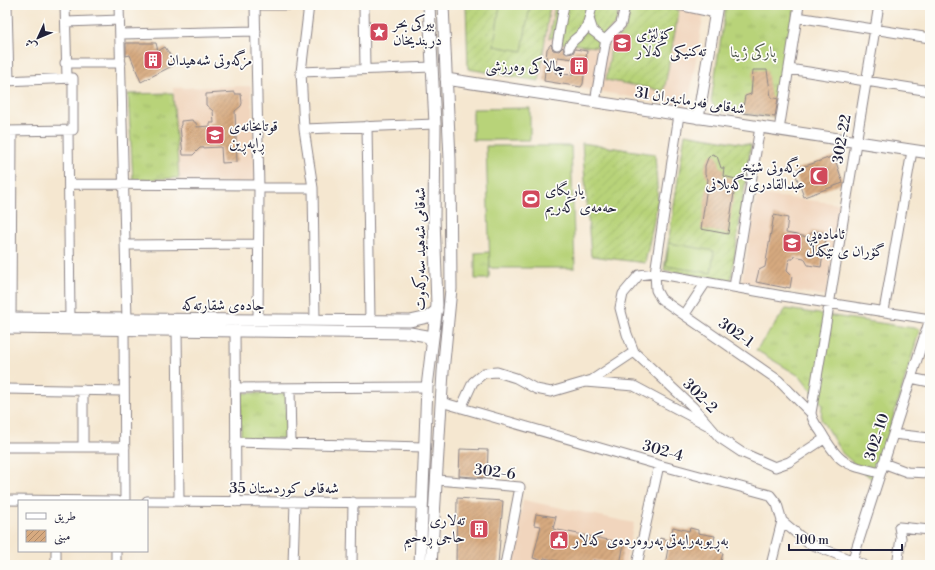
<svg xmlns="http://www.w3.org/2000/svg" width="935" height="570" font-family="'Libre Bodoni',Amiri,serif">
	<defs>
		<pattern id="grass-tufts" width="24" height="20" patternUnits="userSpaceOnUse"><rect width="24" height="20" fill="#b8d379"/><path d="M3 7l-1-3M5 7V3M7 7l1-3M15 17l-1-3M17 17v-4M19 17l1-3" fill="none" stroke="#9eb56a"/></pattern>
		<pattern id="garden-furrows" width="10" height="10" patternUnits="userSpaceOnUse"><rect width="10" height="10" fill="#b8d379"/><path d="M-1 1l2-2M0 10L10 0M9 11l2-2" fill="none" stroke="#9eb56a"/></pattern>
		<pattern id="building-hatch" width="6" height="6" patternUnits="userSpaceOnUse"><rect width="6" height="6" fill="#d7aa80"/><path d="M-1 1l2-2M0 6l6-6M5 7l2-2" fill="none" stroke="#ae8a6a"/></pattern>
	</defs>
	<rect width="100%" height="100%" fill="#fdfcf7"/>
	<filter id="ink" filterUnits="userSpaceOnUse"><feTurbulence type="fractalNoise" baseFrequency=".025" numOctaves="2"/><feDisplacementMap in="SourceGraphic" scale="8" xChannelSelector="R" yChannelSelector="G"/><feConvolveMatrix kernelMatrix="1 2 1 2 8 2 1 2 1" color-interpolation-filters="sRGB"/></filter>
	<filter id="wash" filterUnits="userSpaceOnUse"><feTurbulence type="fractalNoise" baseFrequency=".012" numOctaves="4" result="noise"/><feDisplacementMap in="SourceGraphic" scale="16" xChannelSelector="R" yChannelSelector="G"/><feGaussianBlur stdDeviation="0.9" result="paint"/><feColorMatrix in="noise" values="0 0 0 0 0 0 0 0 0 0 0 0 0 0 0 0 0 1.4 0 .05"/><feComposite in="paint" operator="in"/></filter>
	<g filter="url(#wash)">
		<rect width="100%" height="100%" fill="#f5e7d0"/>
		<path fill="#f1d5bd" d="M550,5H705L688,107L539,81Z
			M251,86L256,182L179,183L173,88Z
			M757,194L840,204L826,296L742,282Z
			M523,500L634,523L625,565H510Z"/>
		<path fill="url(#grass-tufts)" stroke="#6d7a5a" d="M726,5H795L778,118L716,110L711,101Z
			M173,93L179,178L133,180L128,94Z
			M490,252L489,279H475V253Z
			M786,309L920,329L874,481L842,453L821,419L822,404L801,377L756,350Z
			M240,393H286V439H241Z"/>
		<path fill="url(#garden-furrows)" stroke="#6d7a5a" d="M466,5H550L539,81L468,69Z
			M555,5H619L617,22L601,38L600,45L596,47L561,43L562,37L549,38Z
			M630,5H651L679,10L664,91L606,80L612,42L625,31Z
			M685,134L751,145L731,281L664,270Z
			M582,143L655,154L658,201L645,263L591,256Z"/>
		<path fill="#b8d379" stroke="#6d7a5a" d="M500,5H530L522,51L494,46Z
			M530,108V140H473V109Z
			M486,146H571L575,268H490Z
			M669,243L714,251L711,273L666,266Z"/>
		<g id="blocks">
			<path fill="url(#building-hatch)" fill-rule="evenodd" d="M126,43H156L158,51L165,47L176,64L141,82L130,55L126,56Z
				M551,44L553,50L559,51L563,47L564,52L567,54L573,53L575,49L587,51L583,84L581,87L544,81L547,49ZM558,57L574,59L572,75L555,73Z
				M753,70H767L771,97L778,99L775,117L742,113L745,96L751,94Z
				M235,92V94H241L242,103L241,106L235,111L237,162L222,163L221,147L200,148L193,155H183L180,126L181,125V121L192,120L196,123L197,127L210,126V123H214L213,111L206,105V94Z
				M712,154L717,156L721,168H724L723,176L736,179L728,234L701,229L708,179L705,175V166L708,158Z
				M834,156L843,183L804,197L794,170Z
				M774,215L788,218L786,233L808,237L813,231L825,233L826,239L821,267L808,265L804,258L794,256L793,259H789L787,271L792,276L790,288L786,287V288L756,282L759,270L765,267Z
				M460,449L488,450L487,478L459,476Z
				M457,498L503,501L498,565H456Z
				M536,514L556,517L553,529L624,543L620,565L593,560L592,565H576L544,558L543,561L533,558L541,526L534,525Z
				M673,527L689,531L690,528L698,530V533L715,536L713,545L720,547L718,552L723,553L720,565H665L668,548L659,546L660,538L670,541Z"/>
		</g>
	</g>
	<g filter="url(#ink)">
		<use href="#blocks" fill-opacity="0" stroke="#8c8486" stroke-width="1"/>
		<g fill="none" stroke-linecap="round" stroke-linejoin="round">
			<defs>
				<path id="minor" d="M7,5L9,81
					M65,5L67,78
					M119,5L127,320
					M255,5L259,188L258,320
					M255,5H309
					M309,5L301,72L304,129L313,188L315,320
					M364,5L365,69
					M679,5L716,13
					M879,5L811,413C812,421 817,426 821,432C840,465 845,464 880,473
					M797,17L930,38
					M589,19L593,31L606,41
					M66,22L120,20
					M121,34L256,31
					M557,45L564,5
					M569,48C571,39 579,38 584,31C589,24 590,14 592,6
					M65,63H121
					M789,69L930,91
					M301,72L432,67
					M5,81L73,78V130L5,131
					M595,102L606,39L621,24L625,5
					M679,115L655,273L656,290L661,299L778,380L811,413
					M367,126L370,320
					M304,129L435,124
					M68,130L70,319
					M779,130L799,5
					M69,184L259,185
					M259,188H313
					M126,245L258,244
					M734,287L760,127
					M884,311L912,151
					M685,314L706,282
					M11,318L12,131
					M124,330L125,501
					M235,330L236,502
					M177,331L179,501
					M911,378L930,382
					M585,382L634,386L707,425
					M235,388L427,387
					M290,388L291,444
					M5,389L124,391
					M441,402L659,465L770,495L777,504L782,521L808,543L864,565
					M461,408L473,382L484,373L497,372L516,378L536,389L551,392L592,380L634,352
					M893,434L930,438
					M824,439L789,462L775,467L741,452L720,438L693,407L634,352L627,334L620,308L623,294L639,275L655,273L783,296L930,319L851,565
					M235,442L423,447
					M83,445V390
					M5,447H125
					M883,463L907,472L930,473
					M437,480L520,487L505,565
					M5,500L117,501
					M147,501L422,503
					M56,565V551
					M116,565V551
					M293,565L295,502
					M352,565L353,502
					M637,565L659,465
					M771,565L782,521
					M897,565L901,538L899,527L930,530"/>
				<path id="major" d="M446,79L930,153
					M698,118L717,5
					M5,318L410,321L428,317L437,310
					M5,328L410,333L427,336L432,343
					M420,565L427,387L437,305L434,218L435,124L429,5
					M431,565L443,372L451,289L450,159L443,5"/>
			</defs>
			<use href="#minor" stroke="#8c8486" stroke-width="11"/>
			<use href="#major" stroke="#8c8486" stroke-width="13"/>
			<use href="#minor" stroke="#fff" stroke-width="9"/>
			<use href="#major" stroke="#fff" stroke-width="11"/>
		</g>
	</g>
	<defs>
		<symbol id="sight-square" viewBox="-11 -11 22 22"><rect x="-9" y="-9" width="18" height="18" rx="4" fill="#d1495b" stroke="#fdfcf7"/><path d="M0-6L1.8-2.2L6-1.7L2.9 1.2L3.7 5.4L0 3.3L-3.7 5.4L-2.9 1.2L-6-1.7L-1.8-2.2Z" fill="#fff"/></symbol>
		<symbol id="university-square" viewBox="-11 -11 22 22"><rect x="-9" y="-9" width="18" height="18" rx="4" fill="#d1495b" stroke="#fdfcf7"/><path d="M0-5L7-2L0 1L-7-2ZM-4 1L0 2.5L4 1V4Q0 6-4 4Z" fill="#fff"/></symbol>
		<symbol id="building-square" viewBox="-11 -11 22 22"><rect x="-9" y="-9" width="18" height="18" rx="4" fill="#d1495b" stroke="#fdfcf7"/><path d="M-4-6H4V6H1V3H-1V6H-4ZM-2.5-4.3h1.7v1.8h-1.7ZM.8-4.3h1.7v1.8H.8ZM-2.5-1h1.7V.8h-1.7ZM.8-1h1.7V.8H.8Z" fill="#fff"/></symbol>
		<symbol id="school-square" viewBox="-11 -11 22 22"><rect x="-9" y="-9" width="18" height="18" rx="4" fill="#d1495b" stroke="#fdfcf7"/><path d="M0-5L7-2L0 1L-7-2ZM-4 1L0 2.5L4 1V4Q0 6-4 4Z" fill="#fff"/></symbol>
		<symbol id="mosque-square" viewBox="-11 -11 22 22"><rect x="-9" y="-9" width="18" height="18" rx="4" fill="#d1495b" stroke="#fdfcf7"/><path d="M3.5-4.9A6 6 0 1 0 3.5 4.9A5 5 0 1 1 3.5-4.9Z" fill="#fff"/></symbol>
		<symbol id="stadium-square" viewBox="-11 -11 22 22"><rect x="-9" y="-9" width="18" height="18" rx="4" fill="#d1495b" stroke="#fdfcf7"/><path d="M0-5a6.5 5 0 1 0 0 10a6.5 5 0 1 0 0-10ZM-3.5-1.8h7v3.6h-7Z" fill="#fff"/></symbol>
		<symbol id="civic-square" viewBox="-11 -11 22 22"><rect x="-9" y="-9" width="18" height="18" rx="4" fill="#d1495b" stroke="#fdfcf7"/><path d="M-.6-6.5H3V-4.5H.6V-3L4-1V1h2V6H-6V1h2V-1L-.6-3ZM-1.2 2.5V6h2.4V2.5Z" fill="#fff"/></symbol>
	</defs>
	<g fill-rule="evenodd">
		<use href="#sight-square" x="368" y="21" width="22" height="22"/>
		<use href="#university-square" x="611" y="32" width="22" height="22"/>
		<use href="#building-square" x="142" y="49" width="22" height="22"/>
		<use href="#building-square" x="568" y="55" width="22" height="22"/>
		<use href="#school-square" x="204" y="124" width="22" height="22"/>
		<use href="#mosque-square" x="808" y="165" width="22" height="22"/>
		<use href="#stadium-square" x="520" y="188" width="22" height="22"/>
		<use href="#school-square" x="781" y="232" width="22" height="22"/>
		<use href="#building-square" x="468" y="518" width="22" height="22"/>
		<use href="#civic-square" x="548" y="529" width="22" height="22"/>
	</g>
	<g text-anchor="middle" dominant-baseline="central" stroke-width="3.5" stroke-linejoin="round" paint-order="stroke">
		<g font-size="15" fill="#22223b" stroke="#fdfcf7" text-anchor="start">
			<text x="393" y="23">بيركى بحر<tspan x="393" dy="17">دربنديخان</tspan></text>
			<text x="636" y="34">کۆلێژی<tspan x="636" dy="17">تەکنیکی کەلار</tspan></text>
			<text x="167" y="60">مزگەوتی شەهیدان</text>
			<text x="565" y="66" text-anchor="end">چالاکی وەرزشی</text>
			<text x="229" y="126">قوتابخانەی<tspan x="229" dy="17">ڕاپەڕین</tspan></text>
			<text x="805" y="167" text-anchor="end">مزگەوتی شێخ<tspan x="805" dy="17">عبدالقادری گەیلانی</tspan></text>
			<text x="545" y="190">یاریگای<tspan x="545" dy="17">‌حەمەی کەریم</tspan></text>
			<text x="806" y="234">ئامادەیی<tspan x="806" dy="17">گۆران ی تێکەڵ</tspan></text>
			<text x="465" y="520" text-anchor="end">تەلاری<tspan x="465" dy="17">حاجی ڕەحیم</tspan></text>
			<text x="573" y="540">بەڕیوبەرایەتی پەروەردەی کەلار</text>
		</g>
		<g font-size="15" fill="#4f574e" stroke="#fdfcf7">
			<text x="753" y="52">پارکی ژینا</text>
		</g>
		<g font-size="15" fill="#22223b" stroke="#fdfcf7">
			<text transform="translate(690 101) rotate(9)">شەقامی فەرمانبەران 31</text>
			<text transform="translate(842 139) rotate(-80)">302-22</text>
			<text transform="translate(420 249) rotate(-90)">شەقامی شەهید سەرکەوت</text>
			<text x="223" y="305">جادەی شقارتەکە</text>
			<text transform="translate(736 333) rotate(35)">302-1</text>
			<text transform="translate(700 396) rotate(45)">302-2</text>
			<text transform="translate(877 437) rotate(-72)">302-10</text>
			<text transform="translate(663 451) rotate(16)">302-4</text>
			<text transform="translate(495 472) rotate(7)">302-6</text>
			<text x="284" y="488">شەقامی کوردستان 35</text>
		</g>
	</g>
	<rect width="935" height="570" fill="none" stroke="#fdfcf7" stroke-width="20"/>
	<rect x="18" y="500" width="130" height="52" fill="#fdfcf7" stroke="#a5a5ac"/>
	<rect x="26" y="513" width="20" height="6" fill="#ffffff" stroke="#a5a5ac"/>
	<text x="54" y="520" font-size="12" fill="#22223b">طريق</text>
	<rect x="26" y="530" width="20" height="12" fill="url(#building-hatch)" stroke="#a5a5ac"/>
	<text x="54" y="540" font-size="12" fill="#22223b">مبنى</text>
	<g transform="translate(38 38) rotate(226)" stroke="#fdfcf7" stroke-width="3" paint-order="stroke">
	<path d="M0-3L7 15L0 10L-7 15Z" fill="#22223b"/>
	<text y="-6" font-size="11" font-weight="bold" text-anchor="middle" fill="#22223b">ش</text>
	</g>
	<path d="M789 544v6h113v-6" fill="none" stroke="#22223b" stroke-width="2"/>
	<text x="795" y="544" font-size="12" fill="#22223b" stroke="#fdfcf7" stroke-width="3" paint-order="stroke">100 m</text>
</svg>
